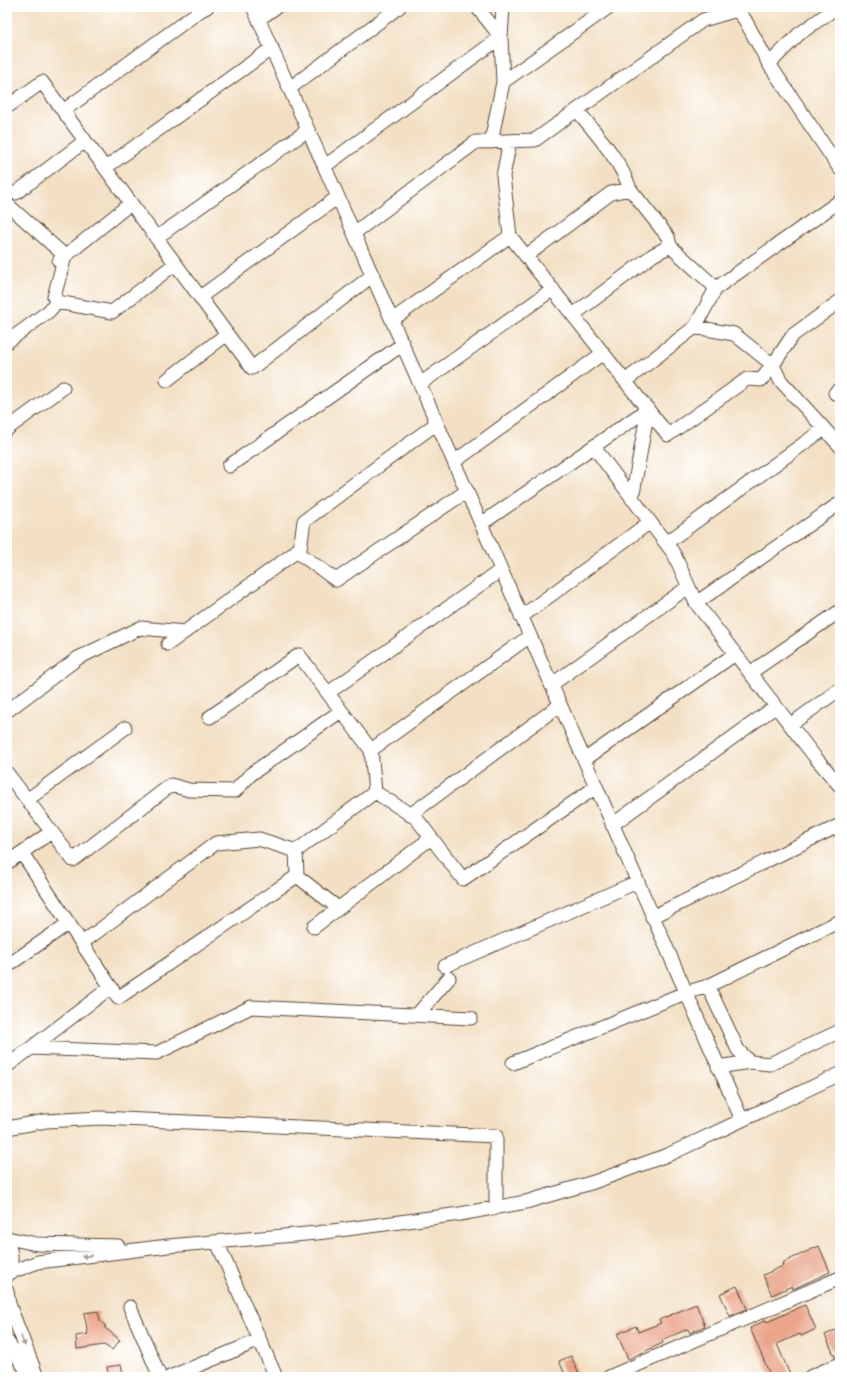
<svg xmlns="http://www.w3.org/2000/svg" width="847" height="1384" font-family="Mynerve,sans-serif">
	<rect width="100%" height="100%" fill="#fff"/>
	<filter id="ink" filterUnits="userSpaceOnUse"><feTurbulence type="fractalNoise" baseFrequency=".025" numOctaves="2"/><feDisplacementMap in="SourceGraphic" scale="8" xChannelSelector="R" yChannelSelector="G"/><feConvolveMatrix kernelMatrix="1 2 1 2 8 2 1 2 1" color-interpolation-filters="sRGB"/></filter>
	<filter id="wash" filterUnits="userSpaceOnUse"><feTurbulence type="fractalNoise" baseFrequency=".012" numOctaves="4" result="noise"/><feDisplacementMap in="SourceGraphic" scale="16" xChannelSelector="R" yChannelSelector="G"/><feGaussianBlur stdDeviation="0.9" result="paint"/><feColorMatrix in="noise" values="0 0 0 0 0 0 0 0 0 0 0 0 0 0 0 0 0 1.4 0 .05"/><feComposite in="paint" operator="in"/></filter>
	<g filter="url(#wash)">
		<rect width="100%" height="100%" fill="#f3e0c4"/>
		<g id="blocks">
			<path fill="#eaa48a" d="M819,1246L830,1272L793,1289L792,1286L772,1295L763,1275L783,1266L782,1263Z
				M737,1286L747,1309L730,1316L720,1294Z
				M696,1304L705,1326L690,1333L688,1329L662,1340L663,1343L628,1359L617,1334L636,1326L638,1332L661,1323L659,1320Z
				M805,1305L816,1329L801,1336L800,1334L777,1344L791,1377H771L750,1328L766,1320L767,1322Z
				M98,1311L100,1321L106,1326L104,1327L120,1340L112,1350L104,1345L77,1349L76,1336L88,1334L84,1313Z
				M840,1328V1356L835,1357L825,1335Z
				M571,1356L580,1377H566L559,1361Z
				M121,1365L124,1377H109L107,1367Z"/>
		</g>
	</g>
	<g filter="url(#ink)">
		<use href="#blocks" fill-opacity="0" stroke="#574537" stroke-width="1"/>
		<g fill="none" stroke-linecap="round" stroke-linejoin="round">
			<defs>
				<path id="minor" d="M253,7L338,197L742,1120
					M738,7L737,10L745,20L769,64L840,169
					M259,19L276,7
					M769,64L799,34L837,7
					M503,82L609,7
					M290,88L399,7
					M7,107L42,82L252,368L373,275
					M577,110C596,134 620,159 630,189L668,237L670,246L716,288
					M63,111L201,10L207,7
					M510,141L503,176L510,236L668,435L747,379L761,380L773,365L780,380L840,446
					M491,142L503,82L501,37L503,7
					M325,166L501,37L477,7
					M105,168L272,48
					M16,193L85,141
					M7,204L65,256L54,297L57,302
					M354,233L476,142L535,140L703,20L737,10
					M156,238L308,130
					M526,256L611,193L630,189
					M59,261L131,203
					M200,297L338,197
					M57,302L112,312L175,264
					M573,315L653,255L670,246
					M392,320L510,236
					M695,327L734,334L773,365L793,335L840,301
					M7,342L49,311L57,302
					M167,380L227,334
					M625,381L695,327L716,288L840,201
					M420,384L553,289
					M835,393L840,389
					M7,429L63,388
					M594,447L674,554L696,603L815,757L840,786
					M454,462L603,353
					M229,466L403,344
					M632,499L648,409
					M481,524L648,409
					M666,543L824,429
					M296,551L336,580L467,491
					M696,603L840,503
					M521,617L650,522
					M168,644L300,549L304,521L437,423
					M750,673L840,611
					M551,685L688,587
					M328,693L501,570
					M7,711L78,658L140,628L185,632
					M210,717L299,655L371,750L375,792L416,818L463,879L596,787
					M790,725L840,689
					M371,750L530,636
					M584,760L735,654
					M7,773L73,860L171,785L189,790L235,791L251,774L341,711
					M27,800L125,728
					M410,815L560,705
					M612,825L775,707
					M296,851L375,792
					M22,853L118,998L297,876
					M7,863L51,832
					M297,876L338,908
					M652,917L840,825
					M314,927L431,838
					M82,943L216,843L259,839L296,851L297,876
					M7,966L69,923
					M445,966L637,882
					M708,986L738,1050L750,1062L770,1064L840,1031
					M417,1015L449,978
					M31,1048L111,987
					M513,1063L685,993L708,986L840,921
					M7,1066L31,1048L157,1053L251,1007L471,1018
					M718,1067L750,1062
					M7,1128L46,1121L100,1118L496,1136V1207
					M7,1238L37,1244L118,1246
					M217,1242L276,1377
					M7,1243C13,1253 12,1266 7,1276
					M9,1273L38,1262L168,1246L317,1233L460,1214L526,1202L594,1182L670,1154L840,1074
					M7,1291L9,1304L37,1377
					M130,1307L160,1377
					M7,1341L31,1377
					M170,1377L260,1340
					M609,1377L840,1278
					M810,1377L840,1364"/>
			</defs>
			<use href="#minor" stroke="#574537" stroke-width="15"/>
			<use href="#minor" stroke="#fff" stroke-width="13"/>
		</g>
		<defs><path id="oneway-solid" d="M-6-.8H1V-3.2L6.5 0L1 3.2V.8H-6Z"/></defs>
		<g fill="#a79f9a">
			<use href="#oneway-solid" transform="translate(87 1256) rotate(173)"/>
			<use href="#oneway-solid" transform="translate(23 1341) rotate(68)"/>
		</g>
	</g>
	<rect width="847" height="1384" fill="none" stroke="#fff" stroke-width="24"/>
</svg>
